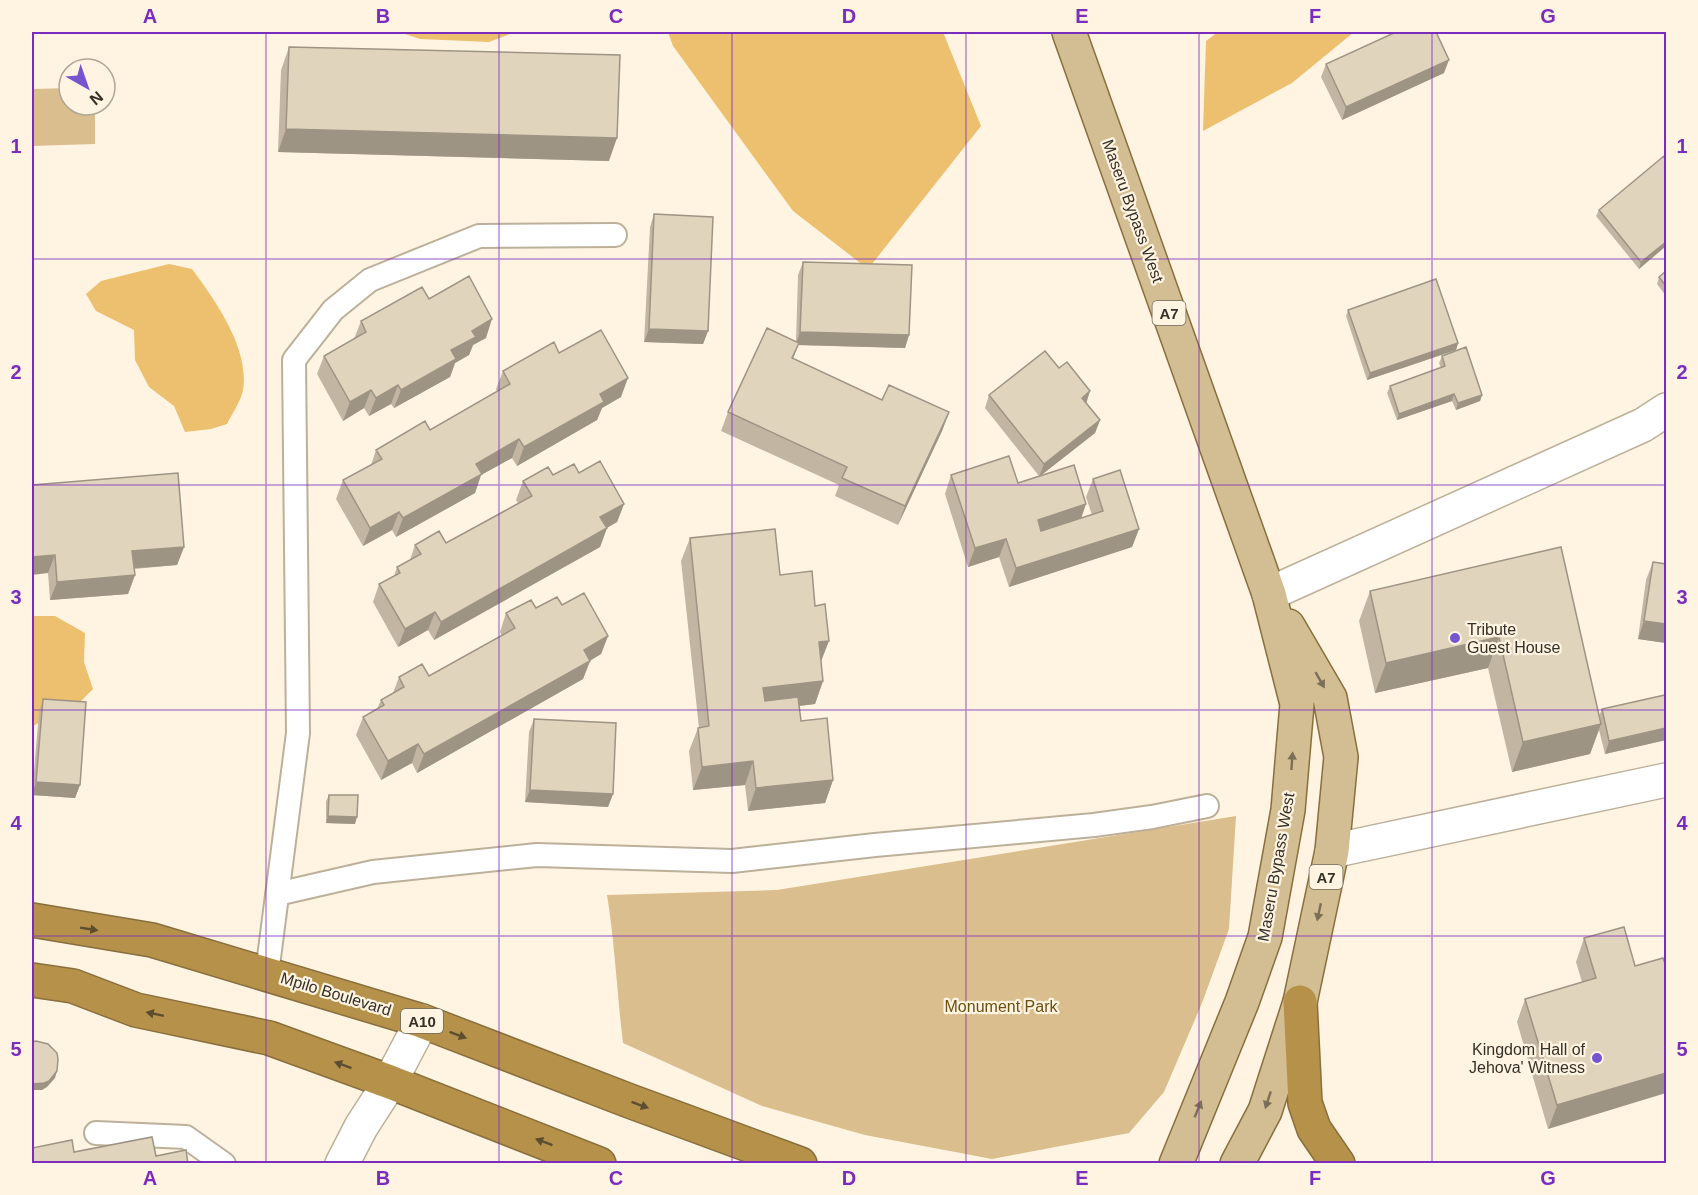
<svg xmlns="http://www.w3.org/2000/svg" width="1698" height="1195" font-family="Helvetica,sans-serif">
	<rect width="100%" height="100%" fill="#fff4e2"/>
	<path fill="#dabe8d" d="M69,88V105H95V144L32,146V89Z
		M1236,816L1229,929L1202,1003L1164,1092L1129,1133L992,1159L865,1135L762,1106L623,1043C617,994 615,944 607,895L777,890Z"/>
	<path fill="#ecc06f" d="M399,32H515L489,42L420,39Z
		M668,32H943L981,126L868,269L793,211L673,46Z
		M1218,32H1354L1292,83L1203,131L1206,41Z
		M169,264L192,269C215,300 250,349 243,390C241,401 232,414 227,424L211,429L185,432L174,406L149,387L135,360L134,330L96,311L86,294L101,281Z
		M32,616H55L85,633L84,662L93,689L77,705L58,710L32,727Z"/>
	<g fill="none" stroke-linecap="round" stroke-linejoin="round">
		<defs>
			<path id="lane" d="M277,894L373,872L537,855L732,861L875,845L1094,825L1152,817L1207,806
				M267,973L298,733L294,360L333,310L370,280L479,236L615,235
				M96,1133L186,1137L224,1164"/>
			<path id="street" d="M1269,594L1643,425L1666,410
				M1332,851L1666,780
				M342,1164L361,1127L390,1082L422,1021"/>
			<path id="primary" d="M1069,32L1269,594L1297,704L1288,810L1265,937L1242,1002L1176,1164
				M1237,1164L1265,1111L1300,1002L1332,851L1341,757L1330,698L1288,626"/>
			<path id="highway" d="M32,920L152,940L422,1021L627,1100L800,1164
				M32,980L73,986L136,1010L269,1038L390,1082L599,1164
				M1300,1002L1305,1103L1314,1129L1338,1164"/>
		</defs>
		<use href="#lane" stroke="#bdb09a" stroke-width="26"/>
		<use href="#street" stroke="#bdb09a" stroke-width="36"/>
		<use href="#primary" stroke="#896f3d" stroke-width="36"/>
		<use href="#highway" stroke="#896f3d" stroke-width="36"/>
		<use href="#lane" stroke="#fff" stroke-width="22"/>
		<use href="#street" stroke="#fff" stroke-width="33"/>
		<use href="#primary" stroke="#d3bd92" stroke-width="33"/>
		<use href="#highway" stroke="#b69149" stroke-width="33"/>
	</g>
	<path fill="#c2b6a3" d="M289,47L609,161L278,152L281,70Z
		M1326,64L1444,73L1342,120L1321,77Z
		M1599,210L1666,246L1639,269L1596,216Z
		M654,214L708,331L703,344L644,342L650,227Z
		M803,262L909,335L905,348L798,345L793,359L882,400L949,412L942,431L898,525L835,496L839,485L721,431L728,412L796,341L798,275Z
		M1666,271V296L1657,284L1659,277Z
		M429,299L486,338L473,345L469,355L455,363L450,377L394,408L391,404L369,416L364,408L343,421L317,374L324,356L354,339L361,321Z
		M1348,310L1458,343L1456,350L1367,380L1346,316Z
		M559,353L621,397L602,408L597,420L517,466L512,458L481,475L475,493L396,537L392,530L363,546L336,499L343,480L371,465L376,450L430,430L497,391L496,389L503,371Z
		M1442,356L1482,395L1480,401L1456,410L1452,401L1397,420L1387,393L1390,386L1441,368L1439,363Z
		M989,395L1086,402L1100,420L1095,433L1041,475L1081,519L1092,515L1086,497L1093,479L1139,529L1132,547L1009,587L999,557L968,567L945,494L951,475L1018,483L1039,476L985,408Z
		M579,473L624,504L617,522L607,528L600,547L434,640L428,630L398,647L373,602L379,584L394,576L397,567L410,560L415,545L446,543L518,503L516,500L523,481L553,475Z
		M32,485L184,547L177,565L134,569L135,575L128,594L50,600L48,573Z
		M690,538L780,575L821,662L823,681L815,704L799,706L801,721L833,780L825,803L748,811L745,785L693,790L689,751L698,728H699L681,561Z
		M1561,547L1599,716L1602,709L1666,728V740L1605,754L1599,730L1590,754L1512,772L1488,668L1375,693L1359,621L1370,591Z
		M1653,562L1666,564V643L1638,639L1646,580Z
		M562,605L608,636L601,654L590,661L583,679L417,773L412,763L381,780L356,735L363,717L377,709L381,700L393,693L399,677L429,676L502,636L500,632L506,613L536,608Z
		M43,699L80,785L75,798L32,795L39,712Z
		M534,719L613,794L608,807L525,802L529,732Z
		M329,795L355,824L326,823V801Z
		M1624,927L1548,1129L1517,1022L1525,999L1582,982L1576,962L1584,938Z"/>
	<path fill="#9e9484" d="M1449,60L1444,73L1342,120L1346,107Z
		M286,129L617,138L609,161L278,152Z
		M1666,242V246L1639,269L1641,262Z
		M492,319L486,338L473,345L469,355L455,363L450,377L394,408L401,390L451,350L472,331Z
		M649,329L708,331L703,344L644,342Z
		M800,332L909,335L905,348L798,345L792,361L785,377Z
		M1458,343L1456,350L1367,380L1370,373Z
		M628,378L621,397L602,408L597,420L517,466L524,447L600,394Z
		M398,385L391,404L369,416L376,398Z
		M371,390L364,408L343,421L350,402Z
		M1090,391L1086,404L1082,398Z
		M1454,394L1452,401L1397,420L1399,414Z
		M1482,395L1480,401L1456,410L1458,403Z
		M949,412L942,431L898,525L905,506Z
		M1100,420L1095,433L1039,477L1044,464Z
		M519,439L512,458L481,475L475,493L396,537L403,518L476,464Z
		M624,504L617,522L594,535L600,517Z
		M1086,504L1080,522L1031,538L1038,520Z
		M399,512L392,530L363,546L370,528Z
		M607,528L600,547L434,640L441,622Z
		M1139,529L1132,547L1009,587L1016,568Z
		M1006,539L999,557L968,567L975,548Z
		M184,547L177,565L125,569L132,551Z
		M55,555L48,573L32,575V557Z
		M135,575L128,594L50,600L57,582Z
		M435,612L428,630L398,647L405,629Z
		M1644,621L1666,624V643L1638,639Z
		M608,636L601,654L577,668L584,650Z
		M1499,637L1488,668L1375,693L1386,663Z
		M829,641L820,664L819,642Z
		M590,661L583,679L417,773L424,754Z
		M823,681L815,704L755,711L763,688Z
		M1601,724L1590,754L1512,772L1523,742Z
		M1666,728V740L1605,754L1609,741Z
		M418,744L412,763L381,780L388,761Z
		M753,761L745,785L693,790L702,767Z
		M833,780L825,803L748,811L756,788Z
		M36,782L80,785L75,798L32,795Z
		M530,790L613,794L608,807L525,802Z
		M328,816L357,817L355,824L326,823Z
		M57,1071L55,1078L47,1087L42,1090H32V1084Z
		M1666,1073V1093L1548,1129L1557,1105Z"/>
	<path fill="#e1d4bd" stroke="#9e9484" stroke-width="1.5" d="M1396,32H1436L1449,60L1346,107L1326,64Z
		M289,47L620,55L617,138L286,129Z
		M1664,156L1666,159V242L1641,262L1599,210Z
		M654,214L713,217L708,331L649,329Z
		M803,262L912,265L909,335L800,332Z
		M1666,271V286L1659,277Z
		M469,276L492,319L472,331L476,337L451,350L456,359L401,390L398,385L376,398L371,390L350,402L324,356L366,332L361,321L422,287L429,299Z
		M1436,279L1458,343L1370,373L1348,310Z
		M767,328L799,343L792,358L882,400L889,385L949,412L905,506L842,478L847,467L728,412Z
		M601,330L628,378L600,394L604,402L524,447L519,439L476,464L482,474L403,518L399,512L370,528L343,480L382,459L376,450L425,421L430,430L510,384L503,371L554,342L559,353Z
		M1466,347L1482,395L1458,403L1454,394L1399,414L1390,386L1445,366L1442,356Z
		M1045,351L1059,368L1067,362L1090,391L1082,398L1100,420L1044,464L989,395Z
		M1009,456L1018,483L1074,465L1086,504L1038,520L1041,531L1103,511L1093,479L1120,470L1139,529L1016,568L1006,539L975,548L951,475Z
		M600,461L624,504L600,517L607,528L441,622L435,612L405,629L379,584L400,573L397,567L421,554L415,545L439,531L446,543L532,496L523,481L548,467L553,475L574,464L579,473Z
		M178,473L184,547L132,551L135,575L57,582L55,555L32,557V485Z
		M775,529L780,575L812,571L815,606L825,604L829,641L819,642L823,681L763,688L765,701L798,697L801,721L827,718L833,780L756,788L753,761L702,767L698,728L709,726L690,538Z
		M1561,547L1601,724L1523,742L1499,637L1386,663L1370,591Z
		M1653,562L1666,564V624L1644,621Z
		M584,593L608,636L584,650L590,661L424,754L418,744L388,761L363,717L384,705L381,700L404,687L399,677L422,664L429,676L515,628L506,613L531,600L536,608L557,597L562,605Z
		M1665,695L1666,704V728L1609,741L1602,709Z
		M43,699L86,702L80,785L36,782Z
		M534,719L616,723L613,794L530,790Z
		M329,795H358L357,817L328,816Z
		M1624,927L1635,966L1663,958L1666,966V1073L1557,1105L1525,999L1596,978L1584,938Z
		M36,1041L48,1044L57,1053L58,1059L57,1071L49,1081L44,1083L32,1084V1042Z
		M152,1137L156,1156L186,1150L188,1164H32V1148L72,1140L74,1152Z"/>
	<defs><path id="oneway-solid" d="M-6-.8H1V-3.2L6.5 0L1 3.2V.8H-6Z" transform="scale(1.5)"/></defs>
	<g fill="#7c6f57">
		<use href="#oneway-solid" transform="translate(1320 680) rotate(60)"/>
		<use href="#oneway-solid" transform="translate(1292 761) rotate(-86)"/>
		<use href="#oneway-solid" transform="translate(1319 912) rotate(102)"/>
		<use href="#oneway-solid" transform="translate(1268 1100) rotate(108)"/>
		<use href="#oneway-solid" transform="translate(1198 1109) rotate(-68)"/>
	</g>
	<g fill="#5c4d31">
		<use href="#oneway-solid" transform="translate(89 929) rotate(9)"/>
		<use href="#oneway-solid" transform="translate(155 1014) rotate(-168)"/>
		<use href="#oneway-solid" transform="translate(458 1035) rotate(21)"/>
		<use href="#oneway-solid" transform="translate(343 1065) rotate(-160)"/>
		<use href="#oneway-solid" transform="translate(640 1105) rotate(20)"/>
		<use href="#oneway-solid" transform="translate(544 1142) rotate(-159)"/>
	</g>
	<path fill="none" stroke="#7b2cbf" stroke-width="1.5" stroke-opacity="0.55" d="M266,32V1164M499,32V1164M732,32V1164M966,32V1164M1199,32V1164M1432,32V1164M32,259H1666M32,485H1666M32,710H1666M32,936H1666"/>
	<g fill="#7555cf" stroke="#fff4e2" stroke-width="2">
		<circle cx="1455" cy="638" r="6"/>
		<circle cx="1597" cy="1058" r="6"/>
	</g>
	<g text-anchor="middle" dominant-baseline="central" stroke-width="4.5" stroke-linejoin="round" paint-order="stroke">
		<g fill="#fff4e2" stroke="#726b5f" stroke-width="1.5">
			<rect x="1152.5" y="301" width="33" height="24" rx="4.5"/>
			<rect x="1309.5" y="865" width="33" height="24" rx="4.5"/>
			<rect x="401" y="1009" width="42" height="24" rx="4.5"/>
		</g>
		<g font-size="15" font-weight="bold" fill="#353027">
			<text x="1169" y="313">A7</text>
			<text x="1326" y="877">A7</text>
			<text x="422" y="1021">A10</text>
		</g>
		<g font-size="16" fill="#353027" stroke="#fff4e2">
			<text transform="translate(1133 211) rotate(70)">Maseru Bypass West</text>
			<text transform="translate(1276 867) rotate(-80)">Maseru Bypass West</text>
			<text transform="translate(336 994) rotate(17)">Mpilo Boulevard</text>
		</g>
		<g font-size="16" fill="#353027" stroke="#fff4e2" text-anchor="start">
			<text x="1467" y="629">Tribute<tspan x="1467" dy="18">Guest House</tspan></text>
			<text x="1585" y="1049" text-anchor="end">Kingdom Hall of<tspan x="1585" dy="18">Jehova' Witness</tspan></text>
		</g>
		<g font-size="16" fill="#6c4f0f" stroke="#fff4e2">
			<text x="1001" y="1006">Monument Park</text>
		</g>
	</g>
	<rect width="1698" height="1195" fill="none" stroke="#fff4e2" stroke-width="66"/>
	<g transform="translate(87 87) rotate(140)"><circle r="28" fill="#fff4e2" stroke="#aea697" stroke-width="1.5"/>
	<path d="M0-4.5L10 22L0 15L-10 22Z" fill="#7555cf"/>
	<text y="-9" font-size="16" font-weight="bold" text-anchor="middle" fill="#353027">N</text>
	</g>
	<rect x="33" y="33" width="1632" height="1129" fill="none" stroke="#7b2cbf" stroke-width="2"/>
	<g font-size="20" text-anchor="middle" font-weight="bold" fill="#7b2cbf">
		<text x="150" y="23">A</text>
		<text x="383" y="23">B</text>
		<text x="616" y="23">C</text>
		<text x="849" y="23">D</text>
		<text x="1082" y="23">E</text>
		<text x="1315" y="23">F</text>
		<text x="1548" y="23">G</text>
		<text x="16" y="153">1</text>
		<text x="1682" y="153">1</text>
		<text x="16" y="379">2</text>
		<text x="1682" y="379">2</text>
		<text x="16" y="604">3</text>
		<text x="1682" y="604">3</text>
		<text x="16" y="830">4</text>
		<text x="1682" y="830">4</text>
		<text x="16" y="1056">5</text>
		<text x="1682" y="1056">5</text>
		<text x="150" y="1185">A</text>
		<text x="383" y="1185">B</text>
		<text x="616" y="1185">C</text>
		<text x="849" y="1185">D</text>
		<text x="1082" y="1185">E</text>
		<text x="1315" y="1185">F</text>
		<text x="1548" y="1185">G</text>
	</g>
</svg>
